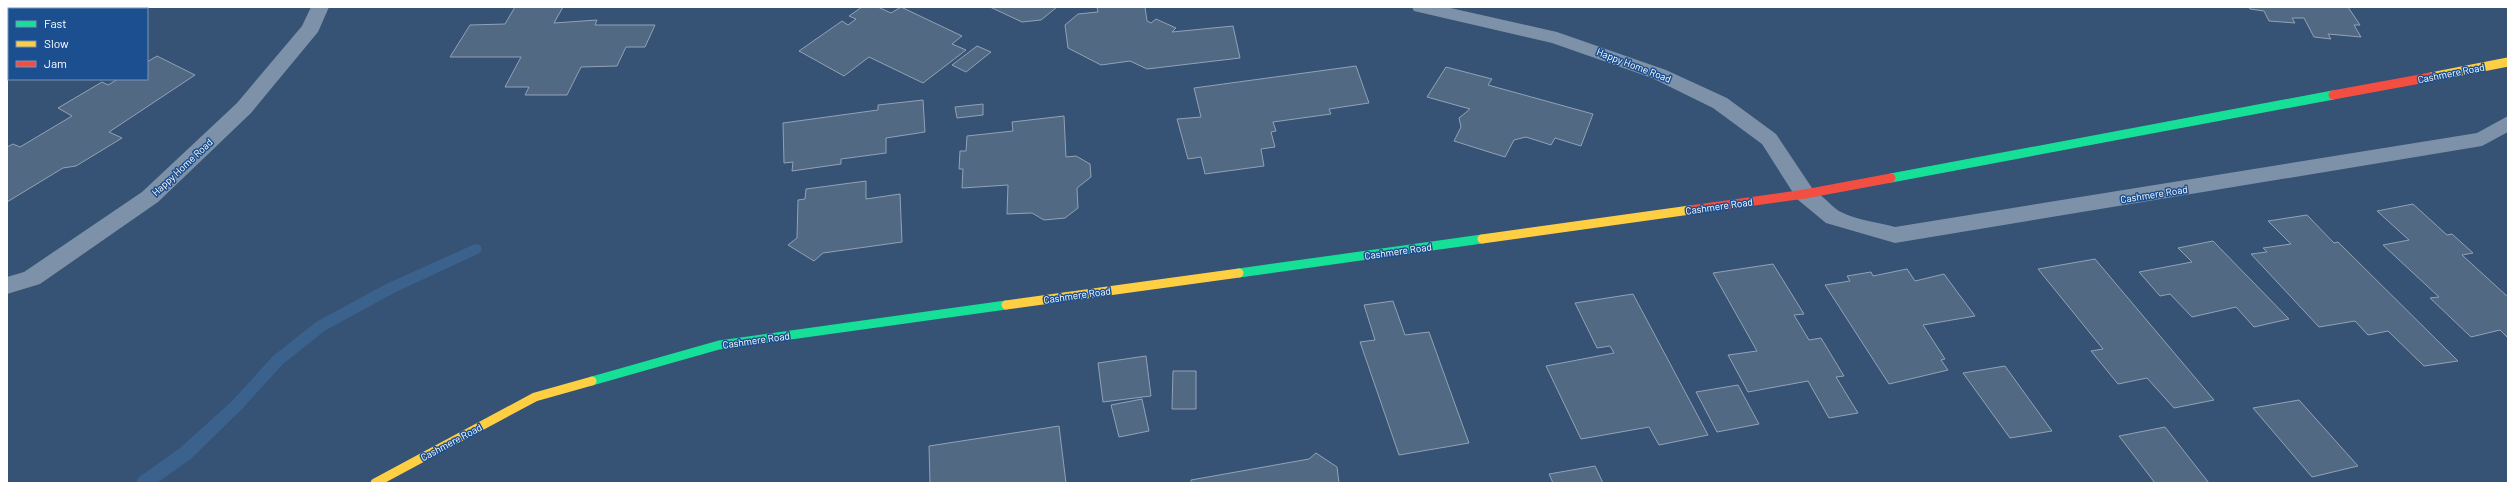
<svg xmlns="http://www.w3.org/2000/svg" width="2515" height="490" font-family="Barlow,sans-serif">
	<rect width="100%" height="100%" fill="#365274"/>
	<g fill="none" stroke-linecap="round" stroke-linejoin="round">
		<path fill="#3b618d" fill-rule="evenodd" d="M475,244L480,245L482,249L480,253L396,292L326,330L283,364L242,409L192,458L157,483H136L138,478L180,448L232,401L273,356L316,322L386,284Z"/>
	</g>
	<path fill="#526984" stroke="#92a2b6" d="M7,7H57L56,9H9V56H7Z
		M515,7H563L554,23L597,20L595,25H655L645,47H626L617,66L581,67L567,95H525L529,87H505L521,57H450L470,25L505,24Z
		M862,7H878L891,13L901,7L962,36L952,44L966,50L923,83L869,57L844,76L799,51L842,21L848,25L856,19L849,16Z
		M990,7H1057L1041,20L1022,22Z
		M1097,7H1145L1147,21L1151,23L1156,19L1176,28L1172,32L1233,26L1240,58L1147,69L1130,61L1101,65L1068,48L1065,25L1078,14L1098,12Z
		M2248,7H2348L2360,25H2354L2361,37L2328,34L2331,39L2314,37L2304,18H2292L2295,23L2269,21L2264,11L2250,9Z
		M977,46L991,52L966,72L952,65Z
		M157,56L195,75L109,132L122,138L76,166L63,168L7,202V147L13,144L20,147L72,116L58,108L102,82L108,85L118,79H147V62Z
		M1356,66L1369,103L1329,109L1331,114L1273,122L1276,131L1271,132L1275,147L1261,149L1264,166L1205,174L1201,157L1188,159L1177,119L1201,117L1194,88Z
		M1446,67L1492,79L1488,85L1593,114L1581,146L1555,138L1551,145L1526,137L1514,140L1505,157L1454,141L1461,127L1459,118L1470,109L1427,97Z
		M923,100L925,132L886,138V153L841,159V164L792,171L793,162L784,163L783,123L878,110V105Z
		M983,104V115L957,118L955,107Z
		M1064,116L1066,157L1076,156L1090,164L1091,177L1077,188L1078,208L1065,218L1044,220L1032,213L1007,214L1008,185L962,188L963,169H959L960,151H966L967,136L1013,131L1012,122Z
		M866,181V199L900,194L902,242L823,253L814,261L788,245L797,238L798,200L805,199L806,189Z
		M2413,204L2447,235L2452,234L2473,253L2462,255L2508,297V338L2500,330L2471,337L2430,298L2439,297L2383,245L2409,240L2377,211Z
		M2307,215L2334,243L2338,242L2458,361L2424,366L2388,331L2368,335L2355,321L2319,327L2251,254L2267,252L2263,248L2291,244L2268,221Z
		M2213,241L2289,319L2254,327L2236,307L2192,317L2170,294L2160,296L2139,272L2192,262L2178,248Z
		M2095,259L2214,400L2174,408L2147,378L2118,384L2091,351L2103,349L2038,269Z
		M1773,264L1804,314L1794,315L1809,340L1821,338L1844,376L1836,377L1858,413L1829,418L1808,381L1748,392L1728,355L1757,351L1713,273Z
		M1907,269L1915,281L1944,274L1975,316L1923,325L1945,359L1941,360L1948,370L1889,384L1825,285L1850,281L1847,276L1871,272L1873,276Z
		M1633,294L1708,435L1659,445L1649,427L1581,439L1546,366L1614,353L1610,346L1597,348L1575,303Z
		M1393,301L1405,335L1429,332L1469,443L1399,455L1360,342L1375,340L1364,305Z
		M1146,356L1151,396L1103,402L1098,363Z
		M2005,366L2052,431L2010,438L1963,373Z
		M1173,371H1196V409H1172Z
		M1738,385L1759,424L1717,432L1696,392Z
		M1142,399L1149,431L1119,437L1111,405Z
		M2299,400L2358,466L2312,477L2253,408Z
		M1059,426L1066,483H930L929,446Z
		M2165,427L2209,483H2155L2119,436Z
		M1316,453L1337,467L1339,483H1191V480L1309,459Z
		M1595,466L1603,483H1553L1549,474Z"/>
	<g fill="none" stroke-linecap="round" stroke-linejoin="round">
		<path fill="#7d92a8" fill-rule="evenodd" d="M2508,116V132L2482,146L1895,243L1826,223L1797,199L1794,194L1797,189C1817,183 1826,204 1841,212C1856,220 1878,222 1895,227L2477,133Z"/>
		<path fill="#7d92a8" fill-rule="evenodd" d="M311,7H329L318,32L251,113L158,202L40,284L7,294V277L24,272L142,192L237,103L302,26Z
			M1412,7H1446L1557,32L1666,70L1727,98L1776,134L1816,194L1813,199L1805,202L1797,199L1762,144L1713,108L1652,78L1552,43L1414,11Z"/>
		<path stroke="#16e098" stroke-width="9" d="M1891,178L2333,95
			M1239,273L1482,239
			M592,381L719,345L1006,305"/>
		<path stroke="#ffcf43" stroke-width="9" d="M2431,77L2508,62
			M1482,239L1690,210
			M1006,305L1239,273
			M375,483L535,397L592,381"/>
		<path stroke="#f24e42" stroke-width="9" d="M2333,95L2431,77
			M1690,210L1805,194L1891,178"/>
	</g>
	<g text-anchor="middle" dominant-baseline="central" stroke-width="3" stroke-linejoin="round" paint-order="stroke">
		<g font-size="10" fill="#fff" stroke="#1b4f8f">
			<text transform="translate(1634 65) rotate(21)">Happy Home Road</text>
			<text transform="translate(2451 73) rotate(-11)">Cashmere Road</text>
			<text transform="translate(182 167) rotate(-43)">Happy Home Road</text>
			<text transform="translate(2154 194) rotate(-9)">Cashmere Road</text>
			<text transform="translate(1719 206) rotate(-8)">Cashmere Road</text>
			<text transform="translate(1398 251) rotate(-8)">Cashmere Road</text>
			<text transform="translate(1077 295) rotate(-8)">Cashmere Road</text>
			<text transform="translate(756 340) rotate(-8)">Cashmere Road</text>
			<text transform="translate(451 442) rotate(-28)">Cashmere Road</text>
		</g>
	</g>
	<rect width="2515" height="490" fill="none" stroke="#ffffff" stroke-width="16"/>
	<rect x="8" y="8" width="140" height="72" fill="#1b4f8f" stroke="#7695bc"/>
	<rect x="16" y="21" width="20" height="6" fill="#16e098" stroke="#7695bc"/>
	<text x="44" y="28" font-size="12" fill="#ffffff">Fast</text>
	<rect x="16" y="41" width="20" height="6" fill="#ffcf43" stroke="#7695bc"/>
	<text x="44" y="48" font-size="12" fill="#ffffff">Slow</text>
	<rect x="16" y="61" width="20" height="6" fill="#f24e42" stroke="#7695bc"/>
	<text x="44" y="68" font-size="12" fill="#ffffff">Jam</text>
</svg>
